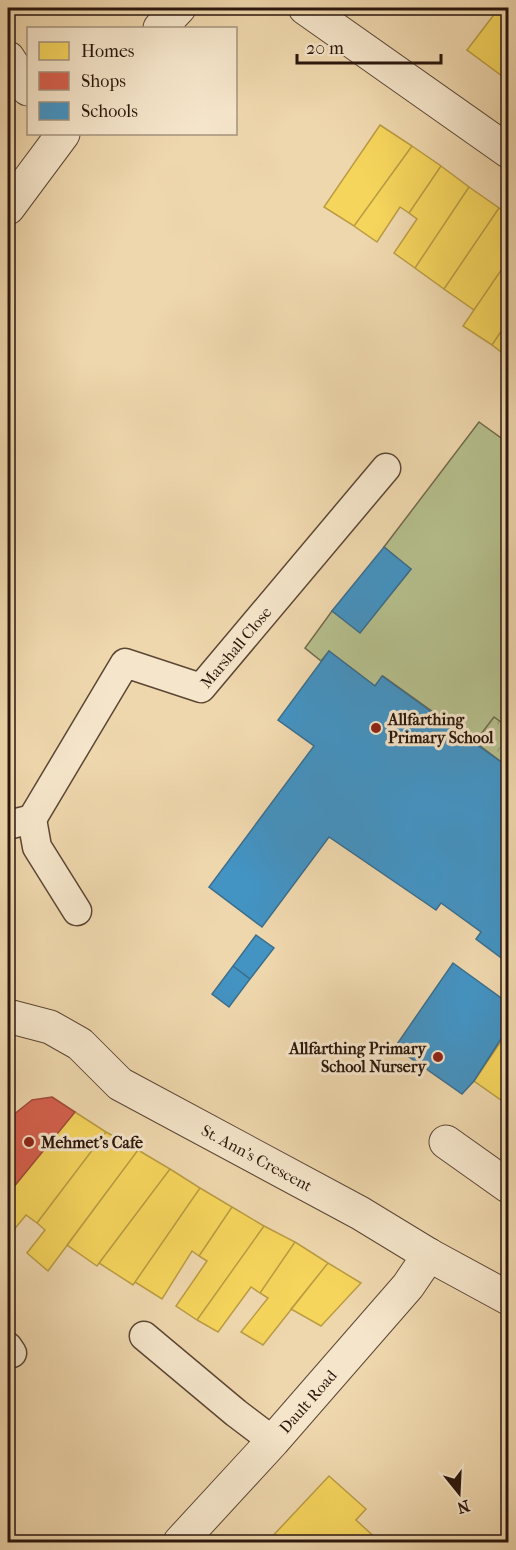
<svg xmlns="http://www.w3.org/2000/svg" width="516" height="1550" font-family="'IM FELL French Canon',serif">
	<defs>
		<pattern id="forest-crowns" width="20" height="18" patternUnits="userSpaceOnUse" patternTransform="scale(1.5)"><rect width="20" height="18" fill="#b5bf8d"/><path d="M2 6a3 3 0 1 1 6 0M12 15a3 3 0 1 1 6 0" fill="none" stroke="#9ca378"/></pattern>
	</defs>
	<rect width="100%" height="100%" fill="#efd7ad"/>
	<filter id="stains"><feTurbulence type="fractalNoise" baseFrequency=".00333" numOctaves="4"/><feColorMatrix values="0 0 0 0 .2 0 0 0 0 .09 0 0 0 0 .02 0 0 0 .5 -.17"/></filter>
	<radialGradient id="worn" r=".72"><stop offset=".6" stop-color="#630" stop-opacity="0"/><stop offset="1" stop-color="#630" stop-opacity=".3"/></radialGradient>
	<path fill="url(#forest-crowns)" stroke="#706a4c" stroke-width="1.5" d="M494,716L508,727V767L475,742Z"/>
	<path fill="#b5bf8d" stroke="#706a4c" stroke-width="1.5" d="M479,422L508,443V727L494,717L475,742L383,676L375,686L329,651L321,661L305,648L332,611L360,632L411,569L384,547Z"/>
	<path fill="#f6d55c" stroke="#b99c44" stroke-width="1.5" d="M499,8H508V67L502,76L467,50Z
		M508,67V81L502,76Z
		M380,125L412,146L354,226L324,207Z
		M412,146L441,166L409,213L400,207L377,242L354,226Z
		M441,166L469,187L415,268L394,253L417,219L409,213Z
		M469,187L499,208L444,289L415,268Z
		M499,208L508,214V260L474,310L444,289Z
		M508,260V321L492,345L463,326Z
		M508,321V357L492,345Z
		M508,1031V1105L474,1081Z
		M75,1112L106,1132L37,1223L26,1215L8,1237V1194Z
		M106,1132L138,1150L48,1271L27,1253L45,1230L37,1223Z
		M138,1150L170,1169L97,1266L67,1245Z
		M170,1169L200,1188L133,1285L99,1263Z
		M200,1188L232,1207L199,1256L192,1251L162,1299L135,1282Z
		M232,1207L264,1226L197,1320L176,1306L207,1261L199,1256Z
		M264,1226L295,1242L260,1293L251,1287L218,1332L197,1320Z
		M295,1242L328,1263L263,1345L241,1332L268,1298L260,1293Z
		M328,1263L361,1283L321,1326L291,1309Z
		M329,1476L366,1509L356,1520L380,1542H267Z"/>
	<path fill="#d6604d" stroke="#a24a3a" stroke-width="1.5" d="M52,1097L75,1112L8,1194V1119L32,1100Z"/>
	<path fill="#4393c3" stroke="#3c6e8c" stroke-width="1.5" d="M384,547L411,569L360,633L332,611Z
		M329,651L375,686L382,676L508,767V963L476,939L481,932L441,903L436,910L329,837L262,927L209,887L314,746L278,720Z
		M256,935L274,948L250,979L233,966Z
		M453,963L508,1003V1028L474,1081L462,1094L395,1047Z
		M233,966L250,979L229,1007L212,994Z"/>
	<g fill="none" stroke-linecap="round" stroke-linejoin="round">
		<defs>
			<g id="lane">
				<path d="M32,819L37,847L77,911"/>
				<path id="s1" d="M8,825L32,819L125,663L201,688L386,468"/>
				<path d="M144,1336L236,1413L273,1441"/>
				<path d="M8,1347L12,1353"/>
			</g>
			<g id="street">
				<path d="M305,8L508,151"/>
				<path d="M160,28L179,8"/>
				<path d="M8,58L28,89"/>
				<path d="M8,208L63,134"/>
				<path id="s2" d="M8,1016L50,1027L80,1044L120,1084L360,1213L429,1255L508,1298"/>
				<path d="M446,1142L508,1186"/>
				<path id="s3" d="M180,1542L273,1441L408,1286L429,1255"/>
			</g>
		</defs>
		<use href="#lane" stroke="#5b4634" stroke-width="31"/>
		<use href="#street" stroke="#5b4634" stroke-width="35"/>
		<use href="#lane" stroke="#f5e5ca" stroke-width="28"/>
		<use href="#street" stroke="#f5e5ca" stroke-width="33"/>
	</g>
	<g fill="#8f2418" stroke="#f5e5ca" stroke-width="2">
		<circle cx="376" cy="728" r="6"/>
		<circle cx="438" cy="1057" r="6"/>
		<circle cx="29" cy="1142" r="6"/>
	</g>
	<g text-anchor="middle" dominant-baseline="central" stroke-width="6" stroke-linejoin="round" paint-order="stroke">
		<g font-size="16" fill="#2a160c" stroke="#f5e5ca">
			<text stroke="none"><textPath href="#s1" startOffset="340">Marshall Close</textPath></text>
			<text stroke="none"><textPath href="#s2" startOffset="290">St. Ann's Crescent</textPath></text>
			<text stroke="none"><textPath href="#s3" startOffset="190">Dault Road</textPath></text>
		</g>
		<g font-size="16" font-weight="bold" fill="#2a160c" stroke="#f5e5ca" text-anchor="start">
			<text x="388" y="719">Allfarthing<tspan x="388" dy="18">Primary School</tspan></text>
			<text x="426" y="1048" text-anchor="end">Allfarthing Primary<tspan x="426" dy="18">School Nursery</tspan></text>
			<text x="41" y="1142">Mehmet's Cafe</text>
		</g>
	</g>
	<rect width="516" height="1550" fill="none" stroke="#efd7ad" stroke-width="30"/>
	<rect x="9" y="9" width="498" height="1532" fill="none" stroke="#2a160c" stroke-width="3"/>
	<rect x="15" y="15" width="486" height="1520" fill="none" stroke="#2a160c" stroke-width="1.5"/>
	<rect x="27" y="27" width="210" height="108" fill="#f5e5ca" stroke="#a4927e" stroke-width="1.5"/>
	<rect x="39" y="42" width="30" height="18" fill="#f6d55c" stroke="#a4927e" stroke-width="1.5"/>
	<text x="81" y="57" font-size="18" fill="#2a160c">Homes</text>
	<rect x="39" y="72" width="30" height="18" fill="#d6604d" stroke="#a4927e" stroke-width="1.5"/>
	<text x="81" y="87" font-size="18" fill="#2a160c">Shops</text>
	<rect x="39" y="102" width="30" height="18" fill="#4393c3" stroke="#a4927e" stroke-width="1.5"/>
	<text x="81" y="117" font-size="18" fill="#2a160c">Schools</text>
	<g transform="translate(459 1493) rotate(162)" stroke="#f5e5ca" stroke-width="4.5" paint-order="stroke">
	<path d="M0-4.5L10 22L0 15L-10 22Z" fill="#2a160c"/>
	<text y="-9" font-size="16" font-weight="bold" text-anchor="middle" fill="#2a160c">N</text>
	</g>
	<path d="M297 54v9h144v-9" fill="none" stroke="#2a160c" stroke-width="3"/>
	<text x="306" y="54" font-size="18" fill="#2a160c" stroke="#f5e5ca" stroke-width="4.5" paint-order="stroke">20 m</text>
	<rect width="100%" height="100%" filter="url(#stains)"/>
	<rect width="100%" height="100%" fill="url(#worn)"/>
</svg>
